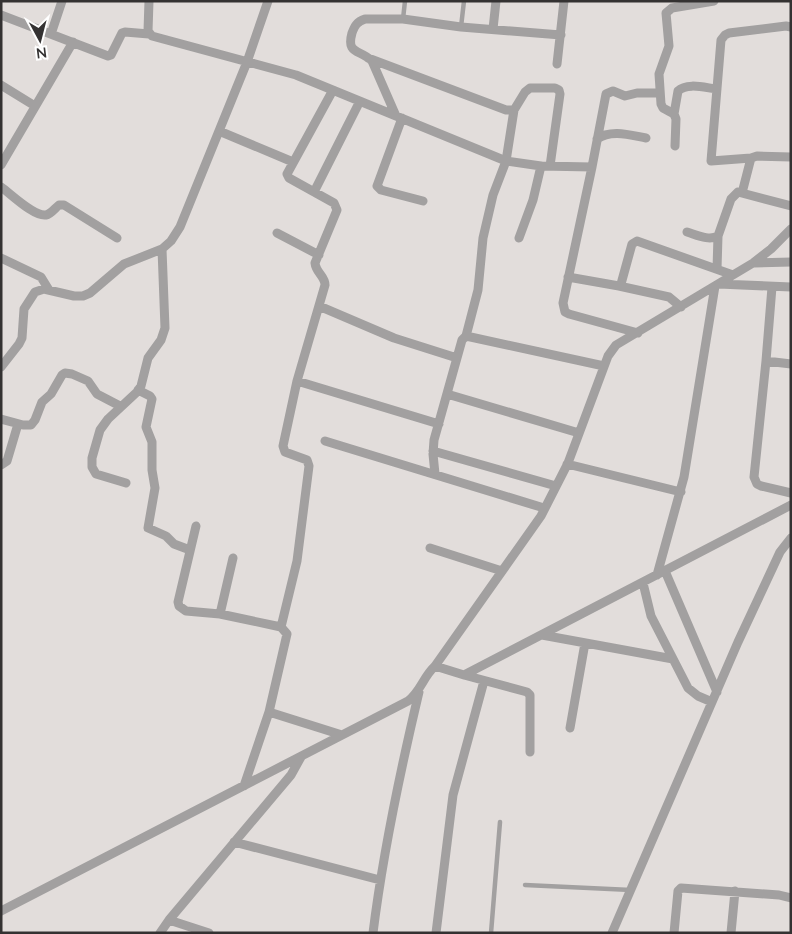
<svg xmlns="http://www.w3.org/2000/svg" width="792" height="934" font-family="Lato,sans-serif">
	<rect width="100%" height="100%" fill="#e2dddb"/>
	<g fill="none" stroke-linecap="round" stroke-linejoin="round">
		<path stroke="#a2a0a0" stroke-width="4.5" d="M403,19L405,1
			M461,27L464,1
			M525,885L631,890
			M491,933L500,822"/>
		<path stroke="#a2a0a0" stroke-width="9" d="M149,1L148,31L152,36L296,75L506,161L493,195L483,238L478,290L466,336
			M1,15L108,56L111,55L122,33L125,32L149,34
			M493,29L496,1
			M51,34L62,1
			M368,58L506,110H514L525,92L530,88H555L559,90L560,94L550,166
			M557,64L564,1
			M1,85L35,106
			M514,110L506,161L541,166L592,167
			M674,114L678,91C687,82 706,88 717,89
			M396,116L372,61C360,49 346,55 352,33C355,25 357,22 365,19H403L461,27L561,35
			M402,118L377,186L381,190L423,201
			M219,131L293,162
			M597,139C611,129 630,135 646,138
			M675,146L676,119L674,114L663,108L661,104L659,74L669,46L666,13L672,8L714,1
			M751,158L711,161L721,40L725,35L729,33L786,26L791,27
			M1,165L73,42
			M1,187C11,194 34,217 46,215C51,214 55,208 59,205H64L117,238
			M314,192L360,101
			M742,193L751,158L757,156L791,157
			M687,232C697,235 709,241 718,236L731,199L738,192L791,206
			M277,233L319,255
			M519,238L533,200L541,166
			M1,258L41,277L49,290
			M754,263L791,262
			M717,269L718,236
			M568,277L619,286L621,284L632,244L637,241L733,275
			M719,284L791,287
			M619,286L669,297L681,307
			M319,306L394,338L457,358
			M638,333L569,314L565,312L563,303L592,167L606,94L613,91L625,96L637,93H660
			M766,361L772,287
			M791,364L766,361L754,477L757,484L761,486L791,493
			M1,367L19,344L22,338L24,309L35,292L44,289L74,296H83L90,293L124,264L162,249L171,241L180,227L247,62L268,1
			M297,381L439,424
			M138,390L150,396L152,399L146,427L152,442V470L155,488L148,528L166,536L174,544L190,550
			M447,394L579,433
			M1,419L23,425H31L35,420L42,402L51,394L62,375L65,373L72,374L88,381L97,394L120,406
			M325,441L544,508
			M433,451L556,486
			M567,464L681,492
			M1,465L7,461L18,424
			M435,474L433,454L434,440L462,340L466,336L604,366
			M126,483L96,474L92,467V458L100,430L108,419L137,392L141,386L148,358L161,340L165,328L162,249
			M196,526L178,602L179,606L186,611L220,614L281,627L287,634L269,712L244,786
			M430,548L502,571
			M665,571L717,692
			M657,575L684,477L715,286
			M643,583L651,616L688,688L698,696L712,702
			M220,614L233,558
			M281,627L297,561L309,466L307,460L285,452L283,446L297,381L325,285C325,276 316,273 315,263L337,210L334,203L289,178L287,174L333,90
			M542,635L673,659
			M435,666L464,675L791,505
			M464,675L527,692L530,695V752
			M269,712L342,735
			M570,728L585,643
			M234,842L380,880
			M1,911L408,701C421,691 423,677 435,666L541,516L568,463L608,356L616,345L753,263L771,249L791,229
			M169,920L209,933
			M160,933L169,920L291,775L301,757
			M373,933C383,852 400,772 419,692
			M436,933L453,795L484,681
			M612,933L738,642L780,552L791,538
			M674,933L678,891L681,888L779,895L791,898
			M731,933L735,891"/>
	</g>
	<rect width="792" height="934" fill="none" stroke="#343232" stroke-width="5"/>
	<g transform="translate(40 40) rotate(173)" stroke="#ffffff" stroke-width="4" paint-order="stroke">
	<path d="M0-4L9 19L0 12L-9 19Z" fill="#343232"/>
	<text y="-8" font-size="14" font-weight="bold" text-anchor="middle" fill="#343232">N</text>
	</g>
</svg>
